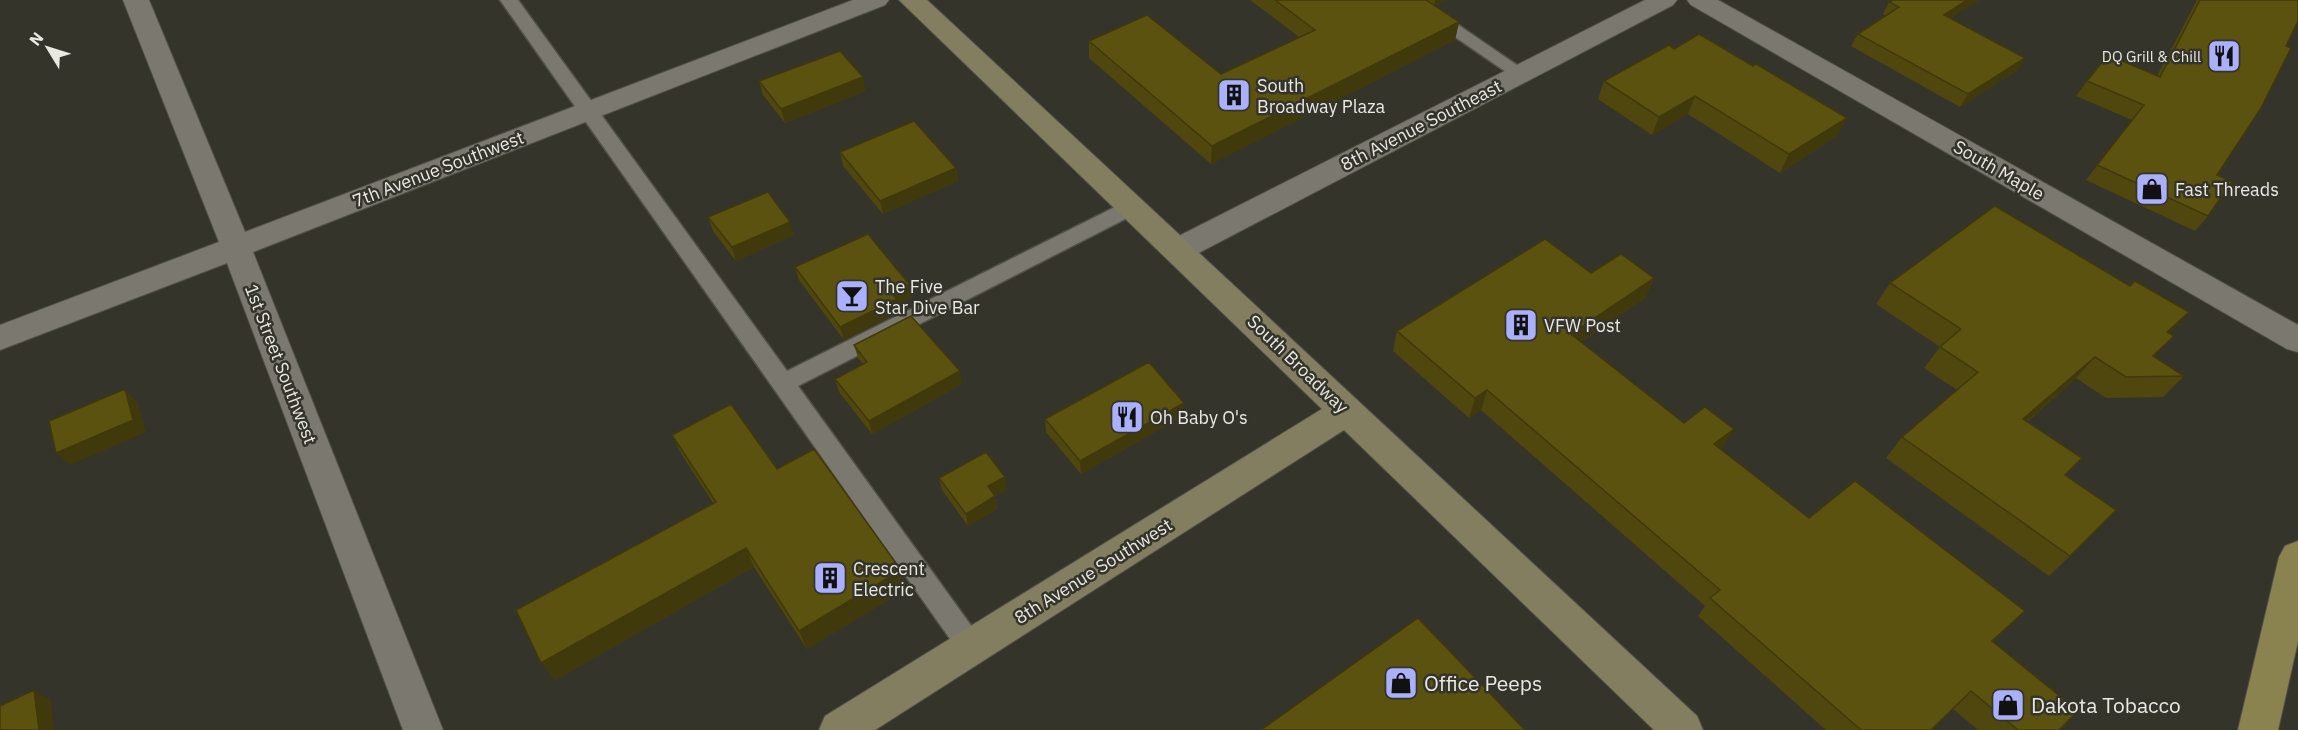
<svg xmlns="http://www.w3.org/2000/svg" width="2298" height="730" font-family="'IBM Plex Sans',sans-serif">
	<rect width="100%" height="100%" fill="#35342b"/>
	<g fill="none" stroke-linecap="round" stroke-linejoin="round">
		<defs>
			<path id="lane" d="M500,0H518L787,371L1125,202L1132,200L1139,202L1142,207L1139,212L798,386L980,638L984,647L980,656L971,659L962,656Z
				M1401,0H1422L1530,74L1527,78H1515Z"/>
			<path id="street" d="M123,0H149L245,232L853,0H889L885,5L253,252L443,730H403L227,263L0,350V325L219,242Z
				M1645,0H1677L1673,5L1189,258L1178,261L1167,258L1163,250L1167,242Z
				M1687,0H1718L2298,325V352L2287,349L1691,5Z"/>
			<path id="secondary" d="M899,0H927L1697,716L1703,730H1654L1344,430L875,730H819L825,716L1322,409Z"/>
			<path id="primary" d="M2298,541V641L2278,730H2238L2279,557L2285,546Z"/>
		</defs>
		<use href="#lane" stroke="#525149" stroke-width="3"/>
		<use href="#street" stroke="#525149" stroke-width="2"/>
		<use href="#secondary" stroke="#525149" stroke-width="2"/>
		<use href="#primary" stroke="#525149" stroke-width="2"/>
		<use href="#lane" fill="#7b796f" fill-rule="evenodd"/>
		<use href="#street" fill="#7b796f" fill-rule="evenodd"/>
		<use href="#secondary" fill="#837e5f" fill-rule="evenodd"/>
		<use href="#primary" fill="#8b834f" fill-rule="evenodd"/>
	</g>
	<path fill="#4f470e" d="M1250,0H1446L1434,6L1459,22L1455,40L1211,164L1089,58V41L1221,74L1299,37Z
		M2197,0H2298L2217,175L2208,216L2195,231L2086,180L2132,120L2076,96L2087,81L2157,76Z
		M1889,2L1951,18L2018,70L1960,107L1851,46L1858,34L1886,16L1883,14Z
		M1669,45L1837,136L1780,173L1688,114L1652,135L1598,99L1604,81Z
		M759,81L866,91L785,123L763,95Z
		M840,152L956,168L958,181L883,214L843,166Z
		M708,217L794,235L736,261L713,231Z
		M795,267L909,284L912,297L898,304L899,312L844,340L799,280Z
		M1654,278L1645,298L1581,342L1684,423L1722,449L1721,450L1809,518L1992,641L2059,730H1978L1953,709L1931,730H1826L1698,616L1705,606L1481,410L1469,418L1393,351L1397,331Z
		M1890,283L2130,286L2189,312L2169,333L2154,357L2184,376L2163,397L2106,398L2076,378L2027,422L2065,476L2070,556L2049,576L1886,458L1902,437L1957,390L1924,368L1940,347L1876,304Z
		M854,345L962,384L872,434L839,392L835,379L863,364L858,358Z
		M1183,416L1081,474L1046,432L1045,419Z
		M672,435L777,469L906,589L807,649L754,567L555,680L713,503L682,455Z
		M939,478L1007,489L995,496L997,509L968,526L942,490Z"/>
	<path fill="#40390b" d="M1435,0H1446L1434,6Z
		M1967,0H1980L1937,27L1944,15Z
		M1459,22L1455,40L1211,164L1212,146Z
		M2025,58L2018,70L1960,107L1968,94Z
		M863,77L866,91L785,123L781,109Z
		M1695,96L1688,114L1652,135L1659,117Z
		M1847,118L1837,136L1780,173L1789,154Z
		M956,168L958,181L883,214L880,201Z
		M790,222L794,235L736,261L732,247Z
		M1654,278L1645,298L1563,354L1571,334Z
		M909,284L912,297L898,304L899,312L844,340L840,327L891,293Z
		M2189,312L2169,334L2167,332Z
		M2095,357L2076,378L2005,440L2023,419Z
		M960,371L962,384L872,434L869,421Z
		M125,389L137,402L146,432L70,465L56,453Z
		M1487,390L1481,410L1469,418L1475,398Z
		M1184,403L1183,416L1081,474L1080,461Z
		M1734,429L1722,449L1703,464L1714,444Z
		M1005,477L1007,489L990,499L988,486Z
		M995,496L997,509L968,526L966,514Z
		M746,548L754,567L555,680L541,663Z
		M901,570L906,589L807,649L799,631Z
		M34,690L51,701L54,730H39Z"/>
	<path fill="#5c5210" stroke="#40390b" stroke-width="1.5" d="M1275,0H1426L1459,22L1212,146L1089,41L1147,15L1221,74L1315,30Z
		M1893,0H1967L1944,15L2025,58L1968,94L1858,34L1899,7L1889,2Z
		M2200,0H2298V21L2286,46L2291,48L2261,108L2217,175L2232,182L2208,216L2097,165L2144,105L2087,81L2108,55L2160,77Z
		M1699,34L1753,66L1756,64L1847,118L1789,154L1695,96L1659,117L1604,81L1669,45L1674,49Z
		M840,51L863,77L781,109L759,81Z
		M914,121L956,168L880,201L840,152Z
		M768,192L790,222L732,247L708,217Z
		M1995,206L2130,286L2135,281L2189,312L2167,332L2174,336L2153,356L2184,376L2126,377L2095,357L2023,419L2082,458L2065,475L2116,510L2070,556L1902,437L1978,372L1940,347L1961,329L1890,283Z
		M868,234L909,284L891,293L897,299L840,327L795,267Z
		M1545,239L1591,273L1621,254L1654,278L1571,334L1684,423L1705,407L1734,429L1714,444L1809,518L1855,481L2025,611L1992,641L2078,711L2059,730H2018L1971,691L1931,730H1861L1710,598L1720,590L1487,390L1475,398L1397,331Z
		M911,316L960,371L869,421L835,379L867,362L854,345Z
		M1149,362L1184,403L1080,461L1045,419Z
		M125,389L133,420L56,453L49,421Z
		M731,404L777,469L814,449L901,570L799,631L746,548L541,663L516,610L716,502L672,435Z
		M986,452L1005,477L988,486L995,496L966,514L939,478Z
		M1418,618L1525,730H1261Z
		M34,690L39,730H0V706Z"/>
	<defs>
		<symbol id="restaurant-square" viewBox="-11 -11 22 22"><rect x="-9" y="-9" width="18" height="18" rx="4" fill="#aab0fb" stroke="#35342b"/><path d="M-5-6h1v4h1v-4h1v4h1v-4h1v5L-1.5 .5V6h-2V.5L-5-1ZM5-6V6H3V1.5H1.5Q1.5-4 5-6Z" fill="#111"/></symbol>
		<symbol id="building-square" viewBox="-11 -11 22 22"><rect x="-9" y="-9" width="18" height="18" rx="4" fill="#aab0fb" stroke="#35342b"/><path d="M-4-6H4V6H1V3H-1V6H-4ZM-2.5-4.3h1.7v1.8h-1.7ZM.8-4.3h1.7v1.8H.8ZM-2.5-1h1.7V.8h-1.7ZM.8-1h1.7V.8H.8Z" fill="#111"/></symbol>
		<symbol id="shop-square" viewBox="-11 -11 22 22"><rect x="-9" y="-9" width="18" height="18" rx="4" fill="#aab0fb" stroke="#35342b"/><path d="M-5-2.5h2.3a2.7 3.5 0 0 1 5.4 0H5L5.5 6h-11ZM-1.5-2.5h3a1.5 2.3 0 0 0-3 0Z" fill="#111"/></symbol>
		<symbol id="bar-square" viewBox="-11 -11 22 22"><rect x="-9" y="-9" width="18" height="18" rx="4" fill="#aab0fb" stroke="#35342b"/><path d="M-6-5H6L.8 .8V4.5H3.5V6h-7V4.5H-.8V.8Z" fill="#111"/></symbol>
	</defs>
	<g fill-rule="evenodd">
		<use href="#restaurant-square" x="2205" y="37" width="38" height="38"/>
		<use href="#building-square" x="1215" y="76" width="38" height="38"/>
		<use href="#shop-square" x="2133" y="170" width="38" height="38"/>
		<use href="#bar-square" x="833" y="277" width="38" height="38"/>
		<use href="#building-square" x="1502" y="306" width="38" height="38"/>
		<use href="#restaurant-square" x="1108" y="398" width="38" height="38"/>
		<use href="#building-square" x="811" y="559" width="38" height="38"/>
		<use href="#shop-square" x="1382" y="664" width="38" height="38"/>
		<use href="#shop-square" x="1989" y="686" width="38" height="38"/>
	</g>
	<g text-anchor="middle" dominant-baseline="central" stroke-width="5" stroke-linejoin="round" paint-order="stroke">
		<g font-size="15" fill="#e9e9e3" stroke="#35342b" text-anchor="end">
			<text x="2201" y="56">DQ Grill &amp; Chill</text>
		</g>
		<g font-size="18" fill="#e9e9e3" stroke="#35342b" text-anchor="start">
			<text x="1257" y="85">South<tspan x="1257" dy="21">Broadway Plaza</tspan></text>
			<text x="2175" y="189">Fast Threads</text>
			<text x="875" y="286">The Five<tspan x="875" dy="21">Star Dive Bar</tspan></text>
			<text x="1544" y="325">VFW Post</text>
			<text x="1150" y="417">Oh Baby O's</text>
			<text x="853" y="568">Crescent<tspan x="853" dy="21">Electric</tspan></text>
		</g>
		<g font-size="18" fill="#e9e9e3" stroke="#35342b">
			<text transform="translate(1421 125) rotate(-27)">8th Avenue Southeast</text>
			<text transform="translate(438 169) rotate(-21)">7th Avenue Southwest</text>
			<text transform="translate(1999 170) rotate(30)">South Maple</text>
			<text transform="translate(281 364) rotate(69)">1st Street Southwest</text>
			<text transform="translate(1298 364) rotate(44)">South Broadway</text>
			<text transform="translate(1093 571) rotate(-32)">8th Avenue Southwest</text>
		</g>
		<g font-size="21" fill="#e9e9e3" stroke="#35342b" text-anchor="start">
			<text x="1424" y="683">Office Peeps</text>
			<text x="2031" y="705">Dakota Tobacco</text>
		</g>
	</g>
	<g transform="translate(48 48) rotate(308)" stroke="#35342b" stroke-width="4.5" paint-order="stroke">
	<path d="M0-4.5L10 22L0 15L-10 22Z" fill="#e9e9e3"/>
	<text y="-9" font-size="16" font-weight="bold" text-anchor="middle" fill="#e9e9e3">N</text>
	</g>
</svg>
